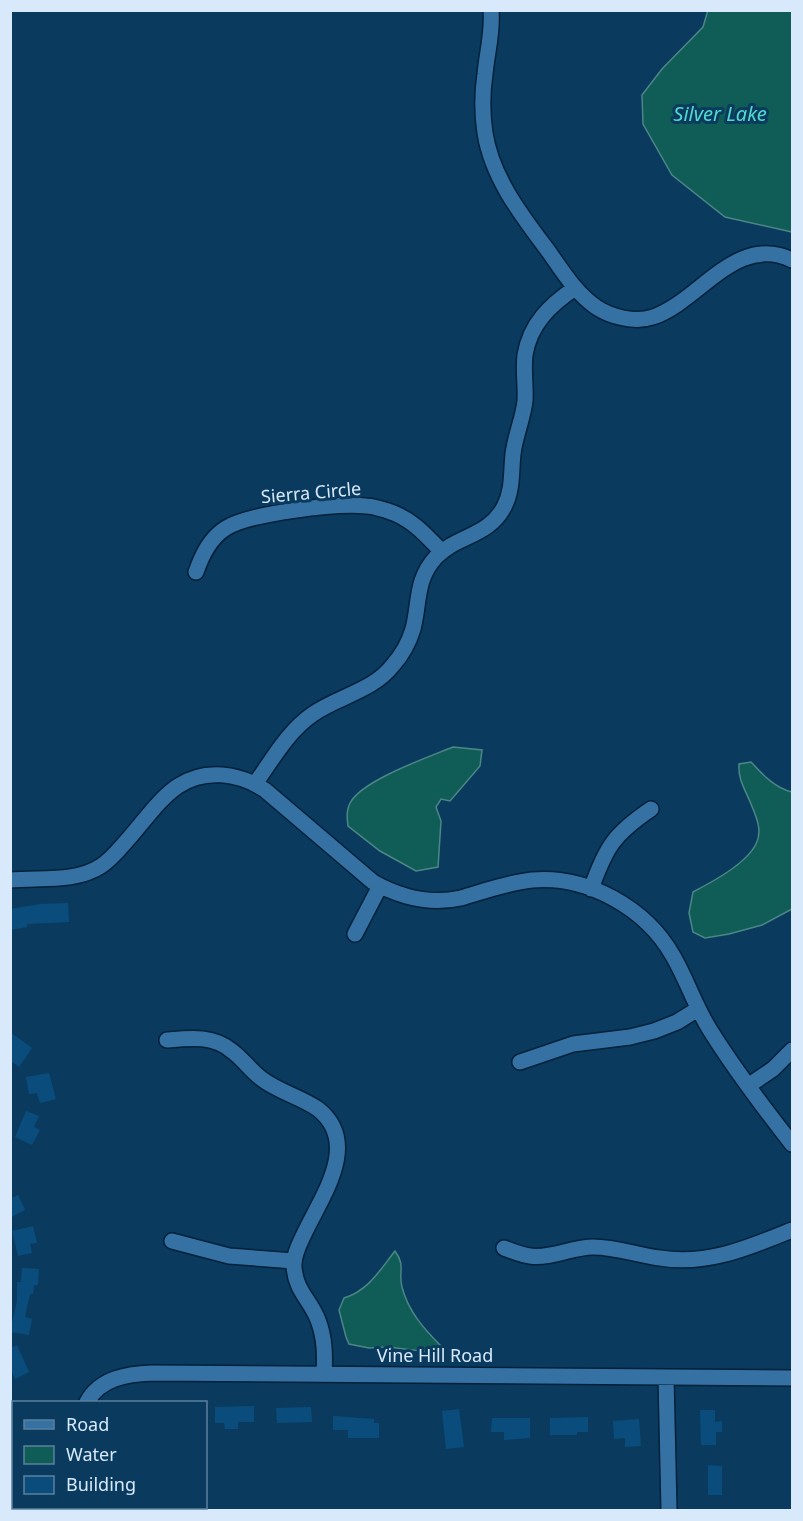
<svg xmlns="http://www.w3.org/2000/svg" width="803" height="1521" font-family="'Noto Sans',sans-serif">
	<rect width="100%" height="100%" fill="#0a3b5f"/>
	<path fill="#105c56" stroke="#4c8687" stroke-width="1.5" d="M708,10L792,11V232L725,217L672,175L643,124L642,95L662,69L703,27Z
		M453,747L482,750L480,766L450,801L441,799L436,807L441,821L438,867L416,871L380,851L348,826C347,817 346,811 350,803C362,780 429,757 453,747Z
		M751,762C763,775 775,788 792,792V909L762,925L729,934L705,938L693,932L689,913L693,892C712,882 746,864 756,844C763,831 756,816 751,804C745,789 738,780 739,764Z
		M395,1251C406,1266 398,1272 402,1287C408,1311 424,1329 441,1346L438,1353L388,1347L369,1348L349,1344L346,1337L339,1310L344,1298C368,1291 380,1270 395,1251Z"/>
	<path fill="#0a4d7c" d="M68,903L69,922L27,924V927L10,930V909L40,904Z
		M10,1032L32,1048L19,1067L10,1060Z
		M49,1073L56,1099L40,1103L37,1093L29,1094L26,1077Z
		M26,1111L39,1116L34,1127L40,1130L32,1145L15,1137Z
		M18,1195L25,1210L10,1218V1199Z
		M33,1226L37,1243L30,1244L32,1253L18,1256L12,1231Z
		M22,1268L39,1269L38,1285H34L33,1294H30L25,1317L32,1319L29,1335L10,1332L17,1301V1282H21Z
		M17,1345L29,1372L15,1379L10,1368V1348Z
		M254,1406V1422H238V1429H225L224,1423H215V1407Z
		M311,1407L312,1422L277,1423L276,1408Z
		M459,1409L464,1447L446,1449L442,1411Z
		M700,1410H715V1422L722,1421V1432H716V1445H701Z
		M333,1416L374,1419V1423H379V1438H348V1430H333Z
		M588,1417V1432H577V1435H550V1418Z
		M492,1418H530V1438L504,1440V1432H491Z
		M639,1419L641,1446L625,1447V1438L614,1439L613,1421Z
		M708,1465L722,1466V1495H708Z"/>
	<g fill="none" stroke-linecap="round" stroke-linejoin="round">
		<defs>
			<path id="minor" d="M491,10C493,32 487,52 485,74C482,94 482,113 485,133C492,178 522,216 549,252C563,272 576,293 596,307C611,317 635,323 653,317C700,301 736,233 792,260
				M196,572C202,555 210,538 226,528C250,513 337,503 366,506C373,506 381,509 388,511C411,518 426,535 442,552
				M255,784C272,760 288,731 313,714C339,696 373,691 393,665C402,655 409,642 413,629C420,602 415,580 436,557C457,535 488,537 504,507C513,490 511,472 513,454C515,436 523,419 525,401C526,386 523,370 525,355C530,324 550,305 575,288
				M10,880C40,877 75,883 101,866C112,859 121,847 130,837C145,820 159,799 178,786C205,768 239,773 265,790L373,882C400,897 430,905 461,898C485,891 506,883 532,880C587,875 646,908 673,956C687,980 695,1006 710,1030C735,1070 763,1107 792,1144
				M591,889C606,847 614,834 651,809
				M355,934L380,886
				M167,1040C190,1038 213,1035 232,1051C243,1059 251,1071 262,1079C279,1092 301,1097 318,1109C361,1143 322,1196 305,1232C300,1243 293,1255 294,1267C296,1292 310,1299 318,1320C325,1338 325,1356 324,1374
				M520,1062L573,1044L630,1037L654,1031L677,1022L698,1009
				M748,1086L773,1069L792,1050
				M172,1241L229,1256L294,1261
				M504,1248C512,1251 521,1255 530,1256C551,1259 572,1247 593,1247C616,1247 637,1255 660,1258C707,1266 750,1247 792,1230
				M666,1377L669,1510
				M87,1402C100,1378 127,1374 152,1373L792,1378
				M10,1411H14
				M86,1508V1510"/>
		</defs>
		<use href="#minor" stroke="#01213a" stroke-width="18"/>
		<use href="#minor" stroke="#3671a3" stroke-width="15"/>
	</g>
	<g text-anchor="middle" dominant-baseline="central" stroke-width="6" stroke-linejoin="round" paint-order="stroke">
		<g font-size="18" fill="#d7e9fa" stroke="#0a3b5f">
			<text transform="translate(311 492) rotate(-5)">Sierra Circle</text>
			<text x="435" y="1355">Vine Hill Road</text>
		</g>
		<g font-size="20" font-style="italic" fill="#53d9cc" stroke="#0a3b5f">
			<text x="720" y="113">Silver Lake</text>
		</g>
	</g>
	<rect width="803" height="1521" fill="none" stroke="#d7e9fa" stroke-width="24"/>
	<rect x="12" y="1401" width="195" height="108" fill="#0a3b5f" stroke="#5c819d" stroke-width="1.5"/>
	<rect x="24" y="1420" width="30" height="9" fill="#3671a3" stroke="#5c819d" stroke-width="1.5"/>
	<text x="66" y="1431" font-size="18" fill="#d7e9fa">Road</text>
	<rect x="24" y="1446" width="30" height="18" fill="#105c56" stroke="#5c819d" stroke-width="1.5"/>
	<text x="66" y="1461" font-size="18" fill="#d7e9fa">Water</text>
	<rect x="24" y="1476" width="30" height="18" fill="#0a4d7c" stroke="#5c819d" stroke-width="1.5"/>
	<text x="66" y="1491" font-size="18" fill="#d7e9fa">Building</text>
</svg>
